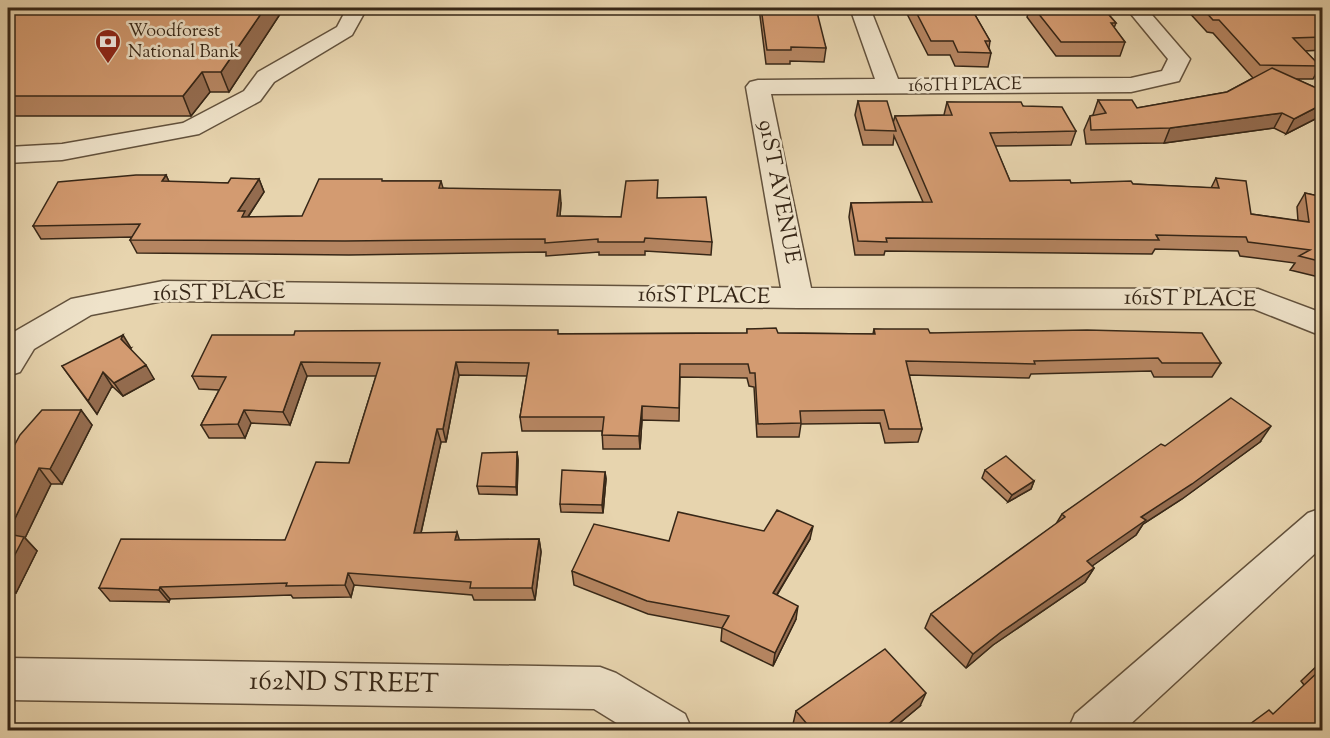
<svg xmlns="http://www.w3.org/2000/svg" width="1330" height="738" font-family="'Sorts Mill Goudy',serif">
	<rect width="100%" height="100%" fill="#e7d4ae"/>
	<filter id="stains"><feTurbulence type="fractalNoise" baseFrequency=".00333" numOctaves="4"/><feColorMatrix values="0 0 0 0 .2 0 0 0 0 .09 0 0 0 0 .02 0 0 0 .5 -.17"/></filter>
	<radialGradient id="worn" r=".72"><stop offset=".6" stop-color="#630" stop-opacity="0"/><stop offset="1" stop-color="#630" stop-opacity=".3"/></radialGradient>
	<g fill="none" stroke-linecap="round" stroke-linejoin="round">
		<defs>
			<path id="minor" d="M347,8H367L352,35L274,82L260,101L199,134L62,160L8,163V147L62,144L183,123L244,91L258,72L337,27Z
				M850,8H870L898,79L1131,78L1162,71L1168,59L1126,8H1146L1190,59L1179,81L1131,92L771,94L811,288L1258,289L1322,313V336L1254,309L798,308L163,301L91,315L34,349L20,372L8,376V339L12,333L71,299L163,281L781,288L746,87L750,82L758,80L875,79Z
				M1322,508V547L1124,730H1068L1075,714L1308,513Z
				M8,658L600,667L616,673L685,714L692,730H628L594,709L8,700Z"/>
		</defs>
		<use href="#minor" stroke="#63523d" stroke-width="3"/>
		<use href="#minor" fill="#efe3ca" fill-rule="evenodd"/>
	</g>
	<path fill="#b58561" stroke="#372717" stroke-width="1.5" d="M8,8H284L229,92H210L191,116H8Z
		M759,8H813L826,48L824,62L790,61V64H766Z
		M904,8H971L990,41L989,48L991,53L988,67L955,66L950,55H928Z
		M1030,8H1103L1116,23L1114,28L1125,42L1120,56H1056L1027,17Z
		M1185,8H1323V50L1305,51L1320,66L1313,79H1296L1323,91V115L1286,134L1274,128L1164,143L1086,144L1084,130L1090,116L1093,115L1098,100L1137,108L1227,92L1253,78L1213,33L1207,32Z
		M858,101L893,123L895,116L944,115L947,102L1023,106L1076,131L1071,145L995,146L1010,181L1071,183L1133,184L1211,188L1216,178L1251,214L1298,221L1297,207L1305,193L1323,197V278L1290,270L1295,263L1240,256L1238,251L1155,249L1152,254L885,251L884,255H855L849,217L851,203L923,202L894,136L893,145H863L855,115Z
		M166,175L169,182L228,183L259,179L264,192L248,217L302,216L383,181H441L443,188L561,203L560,216L621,217L657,198L712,242L711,255L645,251V255H599V252L546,256V252L349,255L137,253L130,240L132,237L41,239L33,226Z
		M747,329L778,333L873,334L874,329L930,333L1221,363L1212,377H1154L1151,371L1031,374L1029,378L909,375L922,429L918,442L885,443L880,423L801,424L799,437H757L754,387L749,386L747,378L680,377L679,421L642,420L640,449H603L602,431H522L520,417L527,376L459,375L446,442H441L421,533L460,540L539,539L541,552L535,600H474L472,595L354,585L351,597L293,598L291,595L170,599L169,602L110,601L99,588L285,540L349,463L376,376H307L290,425L251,423L245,438H209L201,425L219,390L199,389L192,376L294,335L747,333Z
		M131,348L130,349L154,379L123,396L112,386L97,414L62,366Z
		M81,410L92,425L62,484H51L25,538L37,551L16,593H8V457Z
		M1260,442L1182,499L1143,524L1136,535L1092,566L1094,568L1085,582L993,645L966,668L925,628L931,614L1056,524L1062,514L1165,446Z
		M517,452L518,460L517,495L479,494L477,486Z
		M985,470L1034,481L1031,489L1008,502L982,478Z
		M605,472L606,479L603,513L561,512L560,504Z
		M764,531L810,539L777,595L796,619L773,666L721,641L722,628L648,614L574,585L572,571L669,541Z
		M1323,660V730L1304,685L1301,681Z
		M920,706L891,730H798L793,724L796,711Z"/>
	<path fill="#946c4f" stroke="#372717" stroke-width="1.5" d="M265,8H284L229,92L221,72Z
		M202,72L210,92L191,116L183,96Z
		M1323,104V115L1286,134L1294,119Z
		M1282,113L1274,128L1164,143L1170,128Z
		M166,175L172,188L162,181Z
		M259,179L264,192L247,218V230L238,211Z
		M560,190L561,203L559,229L557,216Z
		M123,335L131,348L129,352L121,339Z
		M301,362L307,376L290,425L283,412Z
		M456,362L459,375L446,442L443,429Z
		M146,365L154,379L123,396L114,383Z
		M103,372L112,386L97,414L88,401Z
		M642,406V420L640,449L639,436Z
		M81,410L92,425L62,484L50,469Z
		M244,410L251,423L245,438L238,424Z
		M1271,426L1260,442L1182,499L1143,524L1136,535L1078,576L1087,561L1141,517Z
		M437,429L441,442L418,546L414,533Z
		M517,452L518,460L517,495L516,487Z
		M39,468L51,484L25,538L37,551L16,593L8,585V533Z
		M605,472L606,479L603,513L602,505Z
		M1034,481L1031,489L1008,502L1012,495Z
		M813,526L810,539L770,606L773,593Z
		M457,532L461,545L455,540Z
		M539,539L541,552L535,600L532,588Z
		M1094,568L1085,582L993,645L966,668L973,654L1001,632Z
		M348,573L354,585L351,597L345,585Z
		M160,587L170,599L169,602L159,590Z
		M798,606L796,619L773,666L775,653Z
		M926,693L920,706L891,730H881Z"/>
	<path fill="#d39b71" stroke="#372717" stroke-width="1.5" d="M8,8H265L221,72H202L183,96H8Z
		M761,8H816L826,48L791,47V50H767Z
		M914,8H971L990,41H985L991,53L958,52L953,41H931Z
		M1034,8H1103L1116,23H1111L1125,42H1061Z
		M1202,8H1323V37L1293,38L1320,66L1260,65L1219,20H1213Z
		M1272,68L1323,91V104L1294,119L1282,113L1170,128L1091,130L1090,116L1106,113L1098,100H1132L1137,108L1227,92Z
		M858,101H887L896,131L865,130Z
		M947,102H1021L1023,106L1062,107L1076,131L990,133L1010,181L1070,180L1071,183L1131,181L1133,184L1219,188L1216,178L1246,181L1251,214L1309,222L1305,193L1323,197V262L1299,256L1310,250L1248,242L1246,237L1156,235L1159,240L886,238L887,242L858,241L851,203L932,202L895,116L952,115Z
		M136,175H166L162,181L228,183L231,178L259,179L238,211H245L242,217L302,216L319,179H382V181H441L439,188L560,190L557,216L621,217L626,181L658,180L657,198L706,197L712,242L645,238L644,242H598V239L545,243V239L345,241L130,240L140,224L33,226L58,182Z
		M776,328L778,333L875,334L874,329H928L930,333L1087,330L1202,333L1221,363H1162L1158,358L1034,361L1035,364L906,361L922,429H889L884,410L800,411L801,423L758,424L755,373H750L748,364H680L679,408L642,406L639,436L602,435L604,417H520L529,363L456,362L443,429H437L414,533L457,532L455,540L539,539L532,588H470L471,582L348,573L345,585L286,586L287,583L160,587L159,590L99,588L121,539L285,540L316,462L349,463L380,363L301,362L283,412L244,410L238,424L201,425L226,377L192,376L212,335H294L295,331L532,330H558V334L747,333V329Z
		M123,335L121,339L146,365L114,383L103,372L88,401L62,366Z
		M1231,398L1271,426L1192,484L1141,517L1146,520L1087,561L1094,568L1001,632L973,654L931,614L1065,517L1062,514L1161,444L1165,446Z
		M42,410H81L50,469L39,468L8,533V457L20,435Z
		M517,452L516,487L477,486L482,453Z
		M1006,456L1034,481L1012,495L985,470Z
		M562,470L605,472L602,505L560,504Z
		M777,510L813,526L773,593L798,606L775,653L722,628L729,616L647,601L572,571L594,524L669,541L678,512L764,531Z
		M8,534L24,537L8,568Z
		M885,649L926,693L881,730H812L796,711Z
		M1323,661V730H1242L1269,710L1273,714L1319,671L1316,667Z"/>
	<defs>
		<symbol id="bank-pin" viewBox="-11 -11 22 30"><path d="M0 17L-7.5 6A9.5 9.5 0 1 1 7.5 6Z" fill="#8f2418" stroke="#efe3ca"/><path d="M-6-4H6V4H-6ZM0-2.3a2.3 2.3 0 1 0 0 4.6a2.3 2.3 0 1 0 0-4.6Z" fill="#fff"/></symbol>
	</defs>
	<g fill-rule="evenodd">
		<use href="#bank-pin" x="93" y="27" width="30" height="40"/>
	</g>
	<g text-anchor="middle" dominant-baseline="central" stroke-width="5" stroke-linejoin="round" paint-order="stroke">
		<g font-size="18" fill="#372717" stroke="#efe3ca" text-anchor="start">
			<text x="128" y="32">Woodforest<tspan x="128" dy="21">National Bank</tspan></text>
		</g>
		<g font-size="18" fill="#372717" stroke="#efe3ca">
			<text transform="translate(965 86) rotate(-1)">160TH PLACE</text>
		</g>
		<g font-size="22" fill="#372717" stroke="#efe3ca">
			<text transform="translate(778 192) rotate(79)">91ST AVENUE</text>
			<text transform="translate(219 294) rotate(-1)">161ST PLACE</text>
			<text transform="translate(704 297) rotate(1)">161ST PLACE</text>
			<text transform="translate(1190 300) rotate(1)">161ST PLACE</text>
		</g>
		<g font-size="27" fill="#372717" stroke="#efe3ca">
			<text transform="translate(344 684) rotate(1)">162ND STREET</text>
		</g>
	</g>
	<rect width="1330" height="738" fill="none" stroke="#e7d4ae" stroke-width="30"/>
	<rect x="9" y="9" width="1312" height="720" fill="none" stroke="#372717" stroke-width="3"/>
	<rect x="15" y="15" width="1300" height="708" fill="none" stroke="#372717" stroke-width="1.5"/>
	<rect width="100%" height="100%" filter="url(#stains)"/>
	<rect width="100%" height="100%" fill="url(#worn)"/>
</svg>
